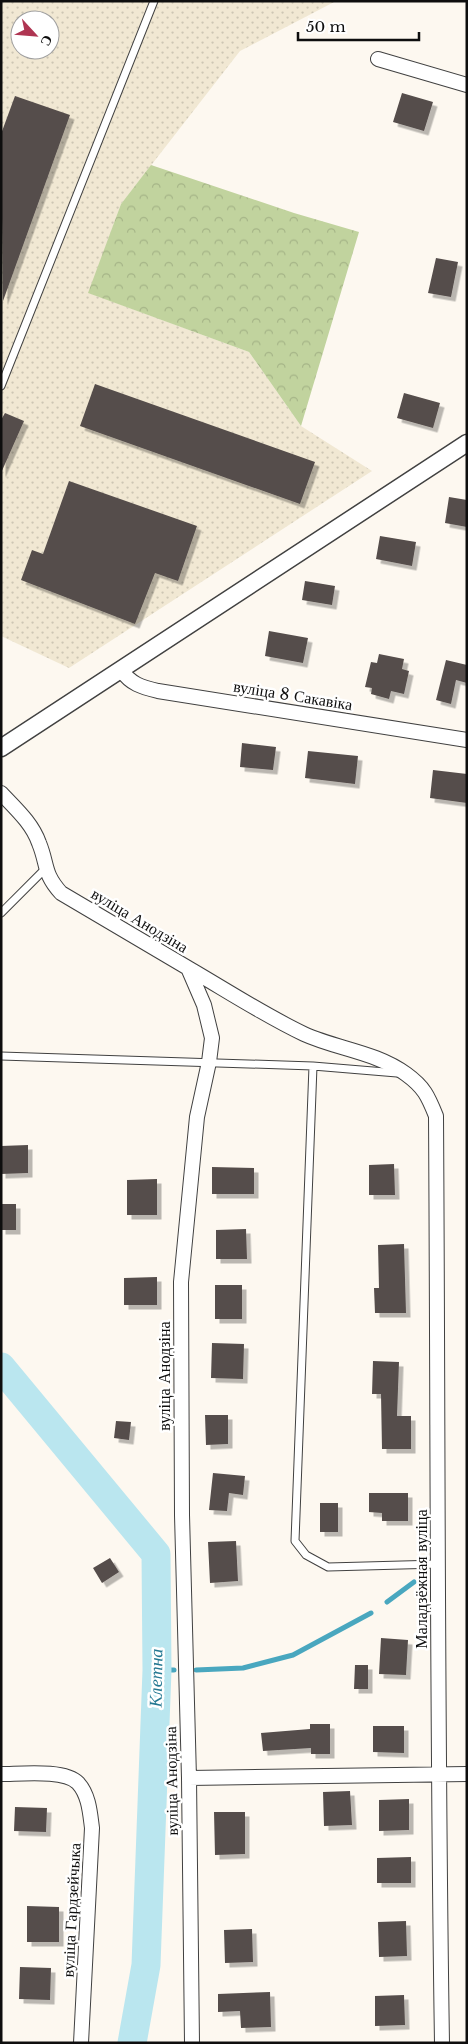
<svg xmlns="http://www.w3.org/2000/svg" width="468" height="2044" font-family="'Libre Baskerville',serif">
	<defs>
		<pattern id="farmland-dots" width="8" height="8" patternUnits="userSpaceOnUse" patternTransform="scale(1.25)"><rect width="8" height="8" fill="#f1e8d3"/><path d="M2 2h.1M6 6h.1" fill="none" stroke="#cdc6b4" stroke-width="1.8" stroke-linecap="round"/></pattern>
		<pattern id="forest-crowns" width="20" height="18" patternUnits="userSpaceOnUse" patternTransform="scale(1.25)"><rect width="20" height="18" fill="#c1d39e"/><path d="M2 6a3 3 0 1 1 6 0M12 15a3 3 0 1 1 6 0" fill="none" stroke="#a5b487"/></pattern>
		<filter id="shadow"><feDropShadow dx="4.5" dy="4.5" stdDeviation="0" flood-color="#0004"/></filter>
	</defs>
	<rect width="100%" height="100%" fill="#fdf8f0"/>
	<path fill="url(#farmland-dots)" fill-rule="evenodd" d="M1,1H336L240,51L121,204L89,293L249,352L301,426L372,471L69,668L1,636ZM20,20H50V50H20Z"/>
	<path fill="url(#forest-crowns)" d="M151,165L294,213L359,232L301,426L249,352L88,293L121,204Z"/>
	<g fill="none" stroke-linecap="round" stroke-linejoin="round">
		<path stroke="#49a7bf" stroke-width="5" d="M387,1602L414,1582
			M157,1670H174
			M196,1670L243,1668L293,1655L371,1613"/>
		<path stroke="#bae6ef" stroke-width="29" d="M1,1367L156,1554L157,1670L146,1965L132,2043"/>
	</g>
	<path fill="#554d4b" filter="url(#shadow)" d="M402,93L433,102L424,131L393,122Z
		M15,96L70,115L3,301L1,134Z
		M436,258L458,262L451,297L428,293Z
		M95,384L315,462L300,504L80,426Z
		M404,393L440,403L433,428L397,418Z
		M5,413L24,421L1,473V420Z
		M69,481L197,526L178,581L155,573L135,624L21,580L32,550L43,554Z
		M449,497L467,500V527L445,523Z
		M380,536L416,542L412,566L376,559Z
		M305,581L335,586L332,605L302,600Z
		M269,631L308,638L303,663L265,656Z
		M379,654L404,659L402,669L409,671L404,694L391,691L389,699L371,694L372,688L365,687L371,662L377,663Z
		M446,660L467,665V683L456,680L451,704L436,700Z
		M242,743L276,747L273,770L240,767Z
		M308,751L358,756L355,784L305,778Z
		M433,770L467,774V803L430,798Z
		M28,1145V1173L1,1174V1146Z
		M394,1164L395,1195H369V1165Z
		M212,1167L254,1168V1194H212Z
		M157,1179V1215H127V1180Z
		M1,1204H16V1230H1Z
		M246,1229L247,1259H216V1230Z
		M404,1244L406,1313H375L374,1288H379L378,1245Z
		M157,1277V1305H124V1278Z
		M215,1285H242V1319H215Z
		M212,1343L244,1344L243,1379L211,1378Z
		M373,1361L399,1362L397,1416H411V1449H382L381,1394H372Z
		M205,1415H228V1444L206,1445Z
		M116,1421L131,1422L129,1440L114,1438Z
		M213,1473L245,1476L243,1495L229,1493L227,1511L209,1510Z
		M369,1493H408V1521H382V1513L369,1512Z
		M320,1503H338V1532H320Z
		M236,1541L238,1581L210,1583L208,1542Z
		M110,1558L119,1572L102,1583L93,1568Z
		M381,1638L408,1640L406,1675L379,1674Z
		M355,1665H368V1689H354Z
		M310,1724H330V1754H311V1748L263,1751L261,1733L310,1729Z
		M373,1726H404V1753L373,1752Z
		M350,1791L352,1825L324,1826L323,1792Z
		M409,1799V1830L379,1831V1800Z
		M15,1807L47,1808L46,1832L14,1831Z
		M214,1812H245V1854L215,1855Z
		M411,1857V1883H377V1858Z
		M27,1906L59,1907V1942H27Z
		M406,1921L407,1956L379,1957L378,1922Z
		M252,1929L253,1962L225,1963L224,1930Z
		M20,1967L51,1968L50,2000L19,1999Z
		M270,1992L271,2027L241,2028L240,2011L218,2012V1994Z
		M404,1995L405,2025L375,2026V1996Z"/>
	<g fill="none" stroke-linecap="round" stroke-linejoin="round">
		<defs>
			<path id="service" d="M1,386L154,1
				M1,913L45,869
				M1,1056L313,1066L397,1073
				M313,1066L295,1541L306,1555L328,1567L439,1564"/>
			<path id="minor" d="M378,59L467,85
				M121,670C131,684 141,687 158,691L467,740
				M1,793C16,809 32,823 39,843C48,865 43,873 61,893L188,968L204,1005L212,1038L209,1062L197,1117L181,1282L182,1515L189,1778L192,2043
				M188,968C226,990 264,1015 304,1034C337,1049 376,1052 406,1074C424,1087 428,1096 436,1116C438,1425 437,1734 442,2043
				M1,1774C20,1774 65,1769 78,1783C89,1795 90,1813 92,1828L81,2043
				M189,1778L467,1774"/>
			<path id="tertiary" d="M1,748L467,443"/>
		</defs>
		<use href="#service" stroke="#414141" stroke-width="9"/>
		<use href="#minor" stroke="#414141" stroke-width="16"/>
		<use href="#tertiary" stroke="#414141" stroke-width="19"/>
		<use href="#service" stroke="#fff" stroke-width="7"/>
		<use href="#minor" stroke="#fff" stroke-width="14"/>
		<use href="#tertiary" stroke="#fff" stroke-width="16"/>
	</g>
	<g text-anchor="middle" dominant-baseline="central" stroke-width="5" stroke-linejoin="round" paint-order="stroke">
		<g font-size="16" fill="#0e0e0e" stroke="#fff">
			<text transform="translate(293 695) rotate(9)">вуліца 8 Сакавіка</text>
			<text transform="translate(140 920) rotate(31)">вуліца Анодзіна</text>
			<text transform="translate(164 1376) rotate(-90)">вуліца Анодзіна</text>
			<text transform="translate(421 1579) rotate(-90)">Маладзёжная вуліца</text>
			<text transform="translate(171 1781) rotate(-91)">вуліца Анодзіна</text>
			<text transform="translate(71 1910) rotate(-87)">вуліца Гардзейчыка</text>
		</g>
		<g font-size="18" font-style="italic" fill="#247892" stroke="#fff">
			<text transform="translate(156 1678) rotate(-89)">Клетна</text>
		</g>
	</g>
	<rect width="468" height="2044" fill="none" stroke="#0e0e0e" stroke-width="5"/>
	<g transform="translate(35 35) rotate(116)"><circle r="24" fill="#ffffff" stroke="#9f9f9f"/>
	<path d="M0-4L9 19L0 12L-9 19Z" fill="#af3552"/>
	<text y="-8" font-size="14" font-weight="bold" text-anchor="middle" fill="#0e0e0e">С</text>
	</g>
	<path d="M298 32v8h121v-8" fill="none" stroke="#0e0e0e" stroke-width="2.5"/>
	<text x="306" y="32" font-size="15" fill="#0e0e0e" stroke="#ffffff" stroke-width="4" paint-order="stroke">50 m</text>
</svg>
